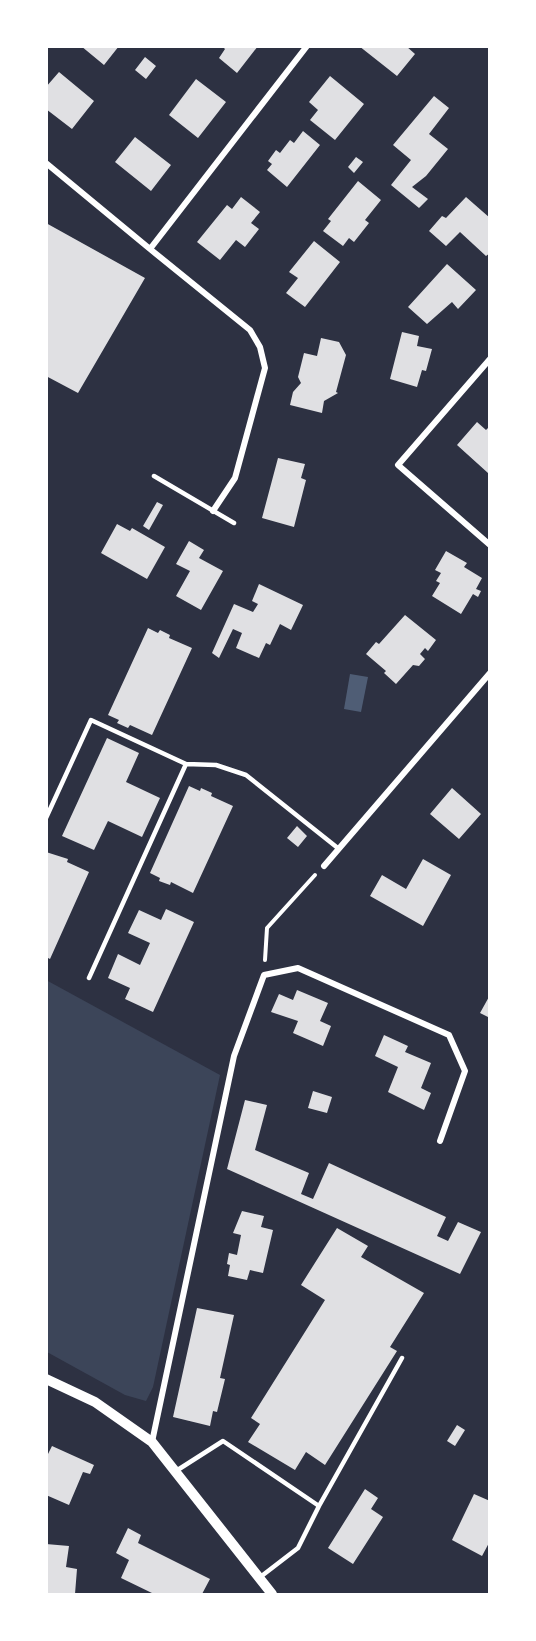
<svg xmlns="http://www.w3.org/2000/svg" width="536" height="1641" font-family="Arial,sans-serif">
	<rect width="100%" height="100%" fill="#2d3142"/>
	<path fill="#3c4559" d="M46,980L220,1075L153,1387L146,1401L125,1395L47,1352Z"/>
	<path fill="#4f5d75" d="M350,674L368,677L361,712L344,709Z"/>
	<path fill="#e0e0e3" d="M81,46H119L104,65Z
		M222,46H258L237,73L219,58L225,49Z
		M359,46H406L415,54L397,76Z
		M145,57L156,66L146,79L135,70Z
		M59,72L94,101L72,129L46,109V87Z
		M330,76L364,104L335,140L310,120L318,110L309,102Z
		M196,79L226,102L198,138L169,115Z
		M434,96L449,108L429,134L448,149L426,176L412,187L428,199L419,208L391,185L411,160L393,145Z
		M303,131L320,145L287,187L267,170L272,164L268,161L276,150L280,153L290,140L294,143Z
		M135,137L171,165L151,191L115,162Z
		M356,157L363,162L354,173L348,167Z
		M358,181L381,200L365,220L369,223L354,242L349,238L343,246L323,231L331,221L328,219Z
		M241,197L260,212L251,223L259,229L245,247L236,240L220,260L197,242L227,205L232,209Z
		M466,197L490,218V253L486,256L460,232L446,246L429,231L442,216L446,218Z
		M46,223L145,278L78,393L46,376Z
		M314,241L340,262L305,307L286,293L298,278L289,272Z
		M447,264L476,290L458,309L452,302L427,324L408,307Z
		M402,332L419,336L417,346L432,349L426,371L422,370L417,387L390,379Z
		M321,338L339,342L346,355L336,392L338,393L324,401L322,413L290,405L293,392L301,383L298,377L304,353L317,356Z
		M477,422L486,430L490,426L488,473L457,445Z
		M278,458L305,464L301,478L306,480L294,527L262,518Z
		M157,502L163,505L149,530L143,526Z
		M117,524L130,531L132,528L165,547L147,579L101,553Z
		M189,541L204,550L199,558L223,571L201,610L176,596L190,571L176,564Z
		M446,551L467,563L464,567L482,578L476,589L481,591L478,597L473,594L461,614L432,596L440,583L436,581L441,573L435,570Z
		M259,584L303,605L291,630L280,624L270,645L266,643L259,658L236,648L242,633L233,629L219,658L212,653L234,604L253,612L258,604L252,601Z
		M405,615L436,640L428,651L425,648L420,654L425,659L419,666L413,665L396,684L384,673L386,671L366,654L376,642L379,644Z
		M148,628L158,633L160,630L170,635L169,638L192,648L152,735L130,725L128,728L117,723L119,720L108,715Z
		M107,738L139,753L126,782L160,798L142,837L108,821L94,850L62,836Z
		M189,786L200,791L201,788L212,793L211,796L233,806L193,893L171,882L170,885L159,881L160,878L150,873Z
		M452,788L481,814L459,839L430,814Z
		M297,826L307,836L298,847L287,838Z
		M46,852L68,859L67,862L89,872L50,959L46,957Z
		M423,859L451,875L423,926L370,896L382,875L406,889Z
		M166,909L194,922L153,1012L125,999L130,988L108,978L118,954L140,965L150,943L128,933L139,910L161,920Z
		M297,990L328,1003L320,1021L331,1026L323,1046L293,1033L298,1021L271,1012L279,994L293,1000Z
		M490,995V1018L480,1013Z
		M384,1035L408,1046L405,1052L431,1063L421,1088L431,1093L424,1110L388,1092L398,1067L375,1056Z
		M313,1091L332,1097L327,1113L308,1108Z
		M245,1100L267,1105L255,1150L309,1173L301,1194L313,1199L329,1163L446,1217L437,1236L448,1241L458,1222L481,1232L460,1274L227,1169Z
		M242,1211L264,1216L261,1227L273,1230L263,1273L250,1270L247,1280L228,1276L230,1265L227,1264L229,1253L237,1255L241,1235L233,1233Z
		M337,1228L368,1246L361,1257L424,1293L390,1347L397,1351L325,1465L306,1452L295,1470L248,1442L260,1424L251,1418L325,1300L301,1285Z
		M197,1308L234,1315L220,1378L225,1379L217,1412L213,1411L210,1426L173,1417Z
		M457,1425L465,1430L455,1446L447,1441Z
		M52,1446L94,1465L90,1474L83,1472L69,1505L46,1495V1458Z
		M365,1489L378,1498L371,1509L383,1517L353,1564L328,1548Z
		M474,1494L490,1501V1541L482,1556L452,1540Z
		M128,1528L141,1535L138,1543L210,1579L202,1594H154L121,1578L129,1560L116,1553Z
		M46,1544L69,1546L66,1567L77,1569L75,1594H46Z"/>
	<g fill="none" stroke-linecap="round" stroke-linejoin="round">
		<path stroke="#fff" stroke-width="4" d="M265,960L267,928L315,875"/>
		<path stroke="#fff" stroke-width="4.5" d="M154,476L234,523
			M46,818L91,720L186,764L216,765L246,775L339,849
			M89,978L186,764
			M176,1471L223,1441L319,1506L298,1548L259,1578
			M319,1506L402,1358"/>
		<path stroke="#fff" stroke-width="6" d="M46,163L150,249L307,46
			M150,249L250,330L260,347L265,368L235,478L213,511
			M490,359L398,465L490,545
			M324,866L490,673
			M152,1442L234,1056L264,975L298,968L449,1035L465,1071L440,1141"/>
		<path stroke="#fff" stroke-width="10" d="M46,1379L95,1402L152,1442L272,1594"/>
	</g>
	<rect width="536" height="1641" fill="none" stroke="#ffffff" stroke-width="96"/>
</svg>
